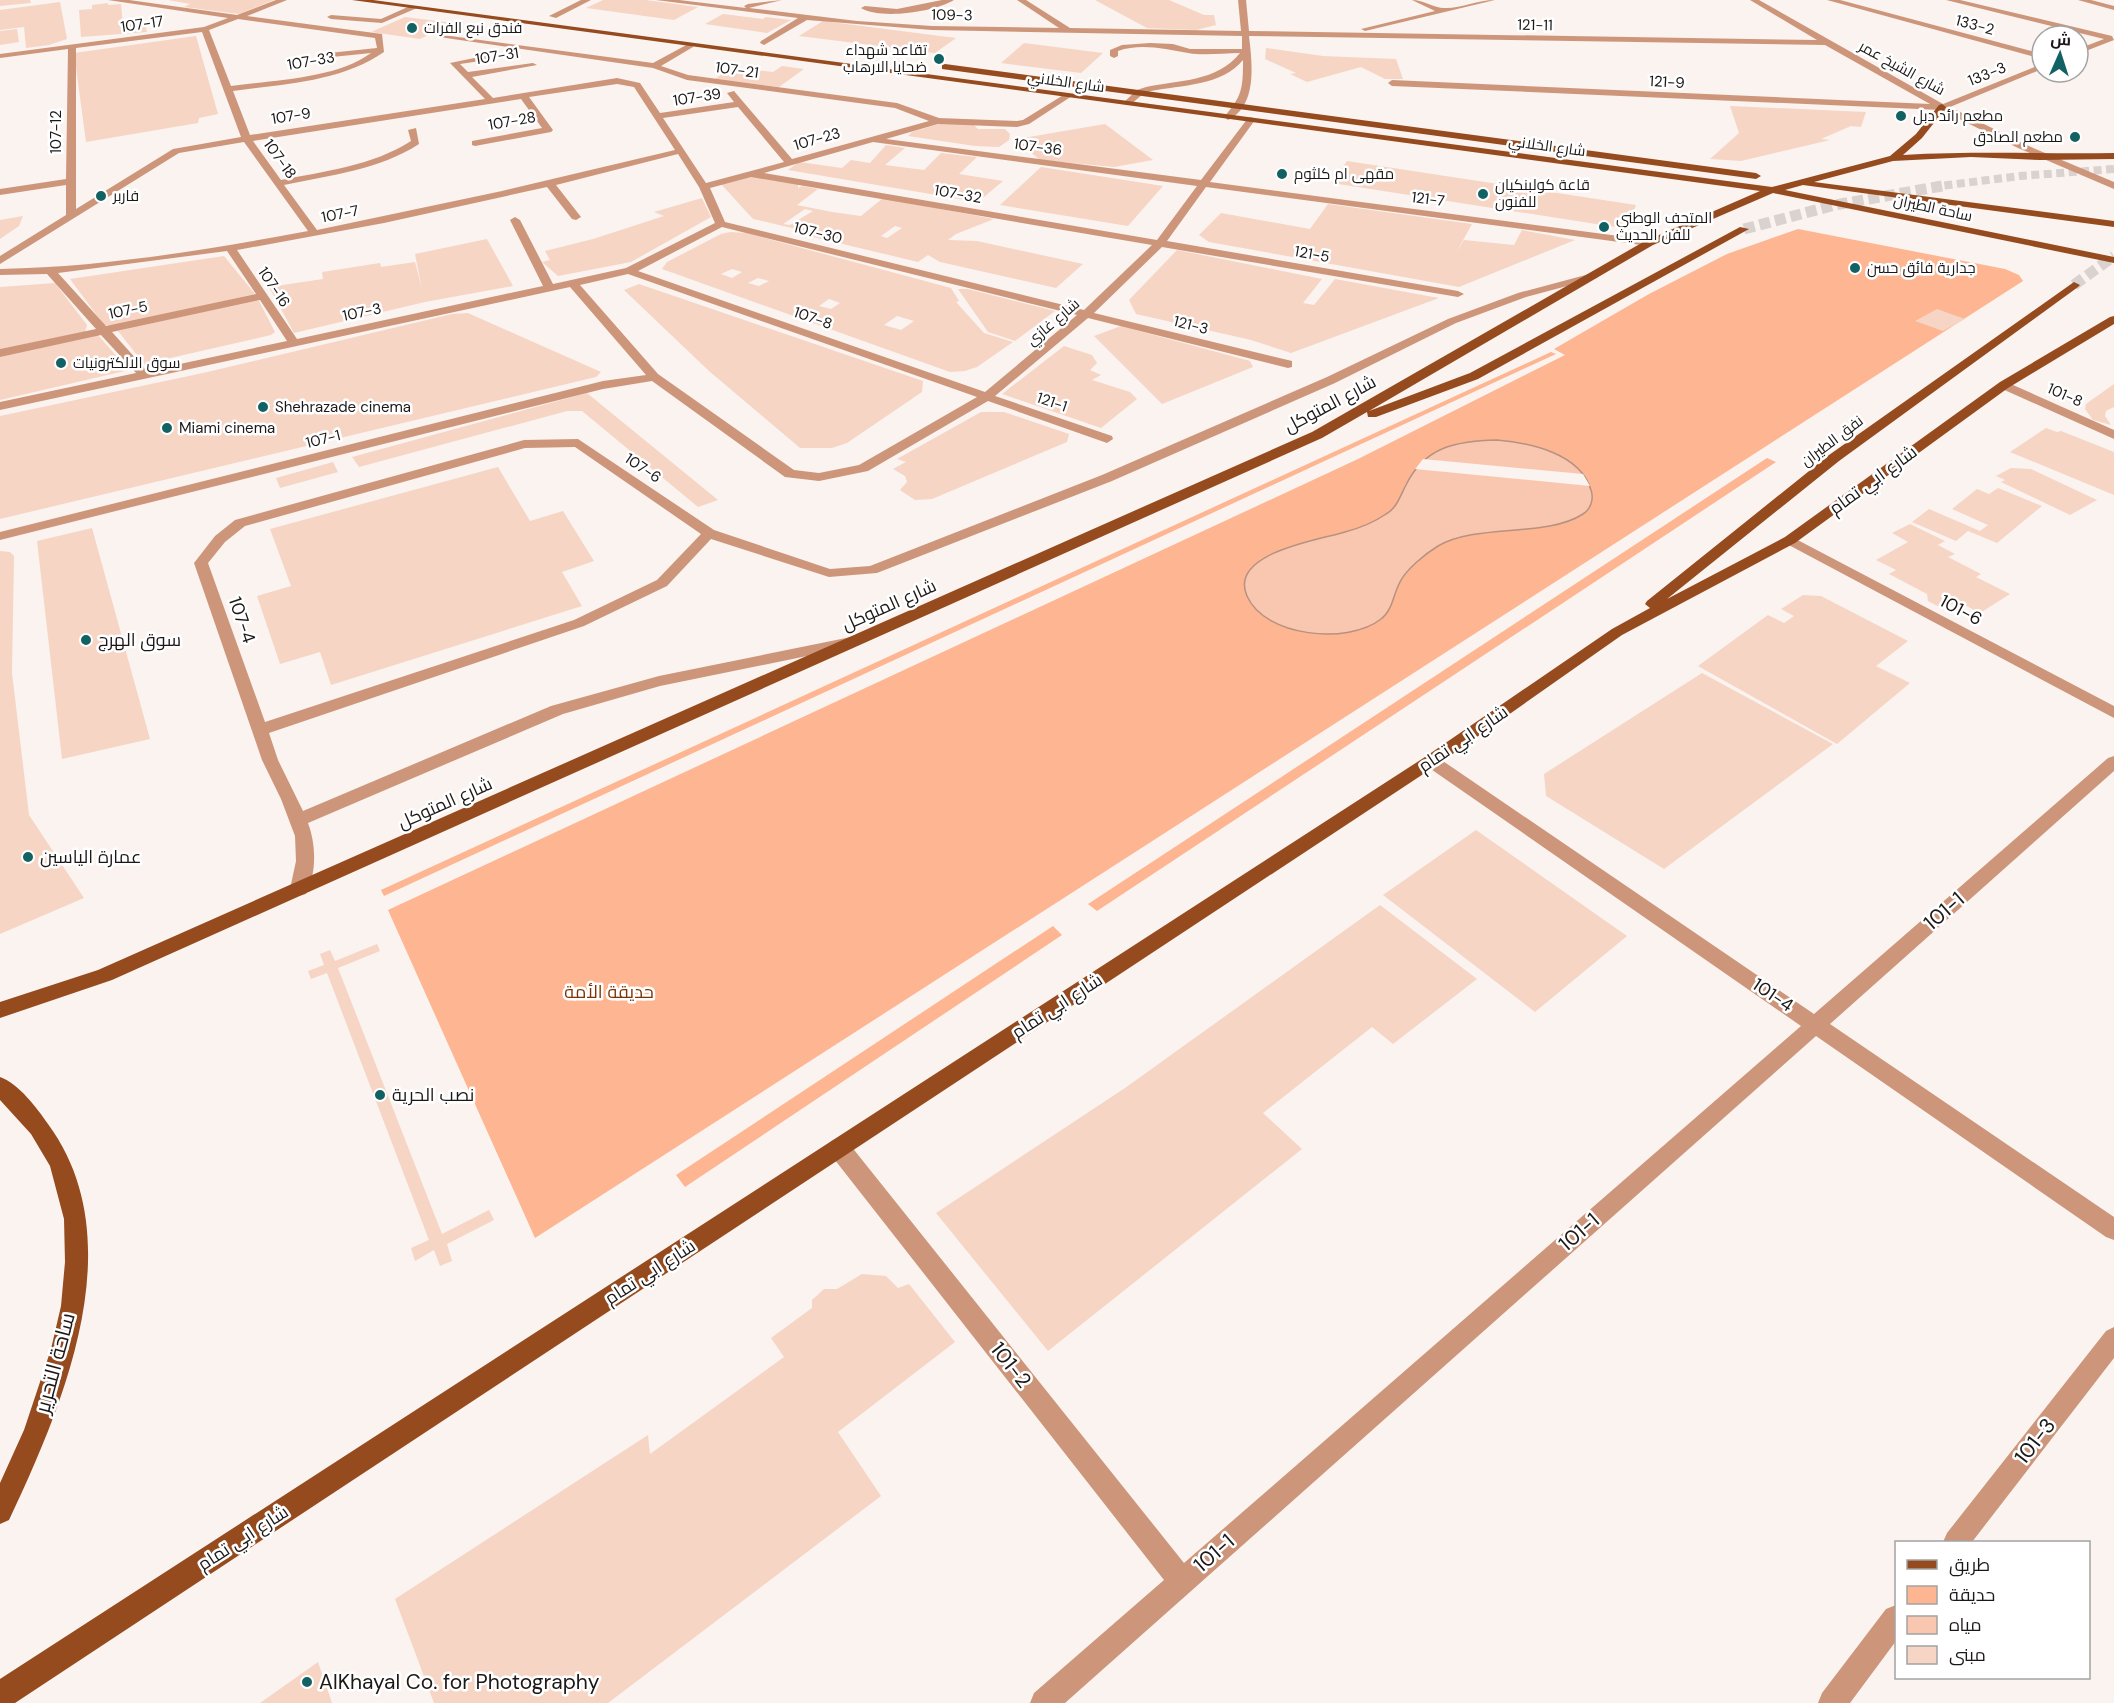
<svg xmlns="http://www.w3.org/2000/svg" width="2114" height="1703" font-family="'DM Sans',Cairo,sans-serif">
	<rect width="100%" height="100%" fill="#faf3ef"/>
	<path fill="#feb591" d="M1798,229L2005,269L2019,275L2023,281L535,1238L388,910L1358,459L1565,355L1554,349L1649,294L1727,254Z
		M1551,352L1556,354L384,896L381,890Z
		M1767,458L1776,462L1097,911L1088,904Z
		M1053,926L1062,935L685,1187L676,1175Z"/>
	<path fill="#f9c7af" stroke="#b69281" stroke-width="1.5" d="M1497,440C1530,443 1580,453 1591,490C1594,499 1591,509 1583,514C1546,538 1477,523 1438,546C1425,554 1405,570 1399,584C1393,596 1392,611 1381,619C1348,645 1265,637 1247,596C1228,553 1319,540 1345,532C1360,528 1373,523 1386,514C1397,508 1400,496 1406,485C1425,446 1457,441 1497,440Z"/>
	<path fill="#faf3ef" d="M1423,459L1583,474L1590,486L1415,469Z"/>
	<path fill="#f6d5c5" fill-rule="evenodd" d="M0,0H30L31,3L0,6Z
		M168,0H274L239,14L184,7L190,4Z
		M603,0H646L698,7L674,20L586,8Z
		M1095,0H1169L1204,15H1214L1216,25L1196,30L1147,28Z
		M60,2L67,39L49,45L26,48L24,27L0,30V10Z
		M108,3V5L121,4L123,25L145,23L147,32L81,37L79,10L92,9V5Z
		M723,14L763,19L766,17L791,20L767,33L705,24Z
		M405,17L453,23L420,39L371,32Z
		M823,21L956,38L935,53L799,36Z
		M17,29L19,42L0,45V31Z
		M196,36L218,114L199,118L198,123L86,142L74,53Z
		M1024,43L1103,53L1081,73L1001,63Z
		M1266,48L1323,56L1396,59L1403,79H1385L1361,67L1307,82L1290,74L1296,73L1265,59Z
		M782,66L804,69L779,87L715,79L732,67L773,72Z
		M1730,106L1866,112L1861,127L1851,126L1821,139L1830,140L1741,161L1710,159L1739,133Z
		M939,124H973L978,129H1005L1010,134L1009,140L999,147L975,146L908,136L912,132Z
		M1105,124L1153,160L1114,167L1040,160L1021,144L1028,143L1023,138Z
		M886,145L905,148L885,165L924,170L941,153L958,155L977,157L959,174L1003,181L978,202L788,170L799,162L842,168L851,160L870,163Z
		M1347,161L1636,205L1628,229L1332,183Z
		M1041,167L1163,186L1128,226L1000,205Z
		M751,175L798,183V188L802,186L818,189L797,205L832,212L861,216L883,198L994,219L956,234L948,240L977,241L1083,264L1056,288L940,262L928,255L918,262L801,234L805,231L753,219L721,184ZM805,209L813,211L790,225L783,224ZM895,226L902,228L887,238L881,236Z
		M702,198L711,217L631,262L558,276L542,262L550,260L545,251L593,239L664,216L654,212Z
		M1328,204L1472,224L1456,253L1464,240L1514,245L1522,230L1575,240L1459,287L1209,242L1199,235L1221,213L1310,229Z
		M23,216L19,226L0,239V220Z
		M730,232L746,233L951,288L959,301L956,302L984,333L1013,342L977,367L965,371L950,372L662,269L667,262L721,234ZM732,269L742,272L732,278L721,274ZM758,278L769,281L759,286L748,283ZM829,299L840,303L831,309L819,306ZM897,316L914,321L901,330L884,325Z
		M487,239L513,286L425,302L294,333L269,287L323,279L322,272L380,263L381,267L415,262L422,289L415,254Z
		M1177,250L1322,279L1303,303L1314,305L1335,279L1439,298L1291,353L1251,340L1136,314L1129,300Z
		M224,256L255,294L116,326L104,325L70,279Z
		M55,283L87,325L85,332L0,349V287Z
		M639,284L923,381L922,392L847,443L832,448H800L709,371L624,290Z
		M958,289H968L1055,311L1015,341L988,332Z
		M250,301H259L275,332L271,335L144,364L118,331Z
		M1937,309L1965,319L1943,331L1915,321Z
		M468,313L601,372L596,377L0,519V416L203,373L452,314Z
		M1121,326L1250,361L1253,367L1162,404L1094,336Z
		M96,333L129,370L0,400V356Z
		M1064,346L1092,355L1097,363L1090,370L1101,375L1092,380L1130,392L1137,399L1101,428L1002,394Z
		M2114,384V407L2106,411L2105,416L2111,425L2093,420L2085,409L2086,404Z
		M587,393L718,500L698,507L582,411H567L359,467L352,457Z
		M981,412H1004L1069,434L1067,442L932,499L915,500L900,490L907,482L905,476L893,469L906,462L897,459Z
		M2046,428L2057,432L2061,431L2114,452V495L2010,452Z
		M333,462L338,472L280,488L276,478Z
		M498,467L530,521L563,511L594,561L562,572L582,606L331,685L320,652L280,664L257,596L291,586L270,529Z
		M2011,468L2031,469L2097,500L2070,515L2001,482L2005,480L1996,476Z
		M1998,488L2042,506L1997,543L1968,531L1956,541L1912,522L1929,509L1980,531L1988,525L1952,509L1977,489L1989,494Z
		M1910,524L1945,541L1938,545L1955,554L1948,557L1981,574L1976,577L2010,594L1980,613L1957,601L1943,609L1928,601L1927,594L1889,574L1896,570L1876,560L1908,542L1892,533Z
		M92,528L150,739L62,759L37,541Z
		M0,551L10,552L14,556L12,673L29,815L84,898L0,934Z
		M1803,595L1821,596L1908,641L1876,666L1910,683L1837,744L1698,666L1768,615L1784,623L1794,616L1781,609Z
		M1702,673L1833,744L1664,869L1546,796L1544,774Z
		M1476,830L1627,936L1535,1012L1383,895Z
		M1380,905L1477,979L1393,1044L1372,1027L1263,1113L1302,1149L1048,1351L936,1213L1125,1088Z
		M377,944L380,951L338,968L442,1234L489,1210L494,1220L447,1244L452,1261L440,1266L434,1250L415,1261L411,1248L429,1240L327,973L311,979L308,971L324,965L320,954L330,950L335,961Z
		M862,1274L886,1276L898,1288L909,1284L955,1342L838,1432L881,1496L608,1703H434L395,1599L648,1435L650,1454L784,1357L771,1338L812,1308V1300L824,1289H837Z
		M318,1662L332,1703H260Z"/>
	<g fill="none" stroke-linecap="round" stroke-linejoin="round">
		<path stroke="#d9d2cf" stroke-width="8" stroke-dasharray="8 4.5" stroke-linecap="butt" d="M1932,187L2020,176L2114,169"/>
		<path stroke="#d9d2cf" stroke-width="11" stroke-dasharray="11 5" stroke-linecap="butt" d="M1744,229L1835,205L1942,186
			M2074,285L2114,256"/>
		<path fill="#cd967b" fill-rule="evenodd" d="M108,0H129L237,15L276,0H287L247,16L382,34L384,52C341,82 283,84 233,91L250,135L485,99L450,63L484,56H487V60L460,64L468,72L533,63L537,65L472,77L493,98L617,78L640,83L660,113L734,102L727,93L734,91L792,159L929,121L895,108L687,80L653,68L439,37L443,35L653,63L690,43L694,45L693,47L661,66L688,75L897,103L939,118L1017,121L1023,120L1065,94L1072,96L1029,124L1017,127L938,124L886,139L1201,180L1248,118L1251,117L1255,120L1210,182L1649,240L1654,243L1649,246L1206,187L1167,241L1458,291L1464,294L1458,297L1162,247L1094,313L1292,361V367L1288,368L1088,318L995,396L1112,436L1113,439L1107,443L988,401L868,471L819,481L785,477L652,381L603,389L0,540V532L603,381L646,375L570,287L0,410V402L136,373L101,335L0,357V349L96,329L47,274L0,275V269C104,267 206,250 308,231L244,142L179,153L0,264V256L66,215V185L0,195V189L66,179L68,49L0,58V54L204,27L228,18ZM238,19L375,38L377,48L329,53L328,55L332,57L371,53C336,79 273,80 231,86L209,30ZM202,32L241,137L173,149L76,209V48ZM617,84L634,87L675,150L502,191L317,230L284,185C331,175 379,170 419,144L416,128L408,130L411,141C372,166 325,171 281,180L253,141L521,99L542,128L472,141V145L475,146L551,132L553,130L529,97ZM738,107L784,162L706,183L663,118ZM873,142L1197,186L1157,240L764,173ZM678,154L699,187L715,223L626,268L553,284L520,220L515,217L510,220L543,286L297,339L237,250L384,223L547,187L572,219L576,220L581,217L556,185ZM751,177L1152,245L1084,310L725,222L710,188ZM722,227L1077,315L985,392L638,271ZM227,251L256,294L106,326L58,273ZM628,274L977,397L859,465L819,473L794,470L658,374L580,285ZM260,300L287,341L147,371L112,332Z
			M581,0H591L556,18L549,16Z
			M656,0H679L746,8L744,6L748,4L782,0L749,8L857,21L932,26L1059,28L1017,0H1026L1070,28L1241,31L1238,0H1246L1249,31L1817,40L1750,0H1759L1943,104L2042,64V69L1950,107L2024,144L2114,182V189L2018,148L1941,110L1392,86L1388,83L1392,80L1930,104L1825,45L1249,36C1252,62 1258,106 1228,120L1224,117C1242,96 1243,89 1243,60C1222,86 1181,85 1151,91L1143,94L1130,105L1123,103L1137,90L1146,87C1179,80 1217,82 1240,53C1223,53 1204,56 1188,53C1165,49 1141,43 1118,51V56L1114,58L1110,56V50L1122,45L1150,43L1173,44L1190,49H1242V36L932,30L807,20L764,45L760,43L761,41L798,18Z
			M942,0H954C934,12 881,20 861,8L865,6L897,9Z
			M1412,0C1424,0 1435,9 1446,8C1462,8 1478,0 1495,0L1365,31L1361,29L1435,11Z
			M1827,0H1840L2042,54V59Z
			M1946,0H1960L2112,36L2114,40L2078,54V49L2104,39Z
			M2078,0H2091L2114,6V10Z
			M410,6L417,8L382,23L331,19L327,17L331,15L381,19Z
			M1593,273L1597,274V278L1526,297L1456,323L1335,383L1112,481L877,573L829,577L711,539L667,586L584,626L269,733L278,760L303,811L551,706L659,676L851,637L859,642L851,647L660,686L563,714L308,823C316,844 317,873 306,894L299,896L292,894L290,889L296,861L295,836L281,799L262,760L194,563L215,536L235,520L524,440L578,439L714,530L830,569L870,566L1102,475L1327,377L1448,319L1518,293ZM575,447L701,534L657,580L574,620L265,722L208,563L225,542L245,526L525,448Z
			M2004,381L2114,430V439L2000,388L1998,385Z
			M1790,536L2114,706V718L1785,543L1783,540Z
			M1431,755L1437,757L1814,1014L2108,758L2114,756V771L1830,1024L2114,1217V1240L2106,1237L1816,1036L1065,1703H1030L1034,1693L1164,1580L831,1155L828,1148L831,1141L839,1138L847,1141L1184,1563L1801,1026L1425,765L1423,761L1425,757Z
			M2114,1327V1358L1972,1542H1943L1947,1533L2106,1331Z
			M1896,1605V1641L1850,1703H1818L1822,1693L1886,1609Z"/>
		<path fill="#964b1f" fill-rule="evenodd" d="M352,0H373L1772,187L1890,156L1916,134L1939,105L1942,104L1946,107L1945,109L1922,138L1903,155C1973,151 2043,154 2114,153V159L2040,160L1971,157L1893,161L1814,182L2114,221V227L1803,185L1785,190L2114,257V263L1773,193L1653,245L1369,411L1470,373L1740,227L1749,229L1478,379L1376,417H1368L1367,412L1322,438L112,980L0,1018V1002L98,970L1312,432L1645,241L1760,191Z
			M945,64L1756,173L1761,176L1756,179L942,69V65Z
			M2074,282L2080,285L2078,287L1839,461L1667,599L1785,537L2000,382L2110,317L2114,316V324L2008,388L1795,543L1622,635L1437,765L15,1703H0V1679L1425,757L1612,629L1650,608L1645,604L1647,601L1829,455Z
			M0,1077C19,1084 37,1108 48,1124C134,1241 63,1405 9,1520L0,1524V1483L24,1430L51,1349L61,1306L65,1262L64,1219L50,1166L31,1134L0,1100Z"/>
	</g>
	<g fill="#126264" stroke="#fff" stroke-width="2">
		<circle cx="412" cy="28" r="6"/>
		<circle cx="939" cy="59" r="6"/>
		<circle cx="1901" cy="116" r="6"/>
		<circle cx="2075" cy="137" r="6"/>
		<circle cx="1282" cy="174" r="6"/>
		<circle cx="1483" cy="194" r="6"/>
		<circle cx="101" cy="196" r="6"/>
		<circle cx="1604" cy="227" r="6"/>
		<circle cx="1855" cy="268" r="6"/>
		<circle cx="61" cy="363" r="6"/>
		<circle cx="263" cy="407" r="6"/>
		<circle cx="167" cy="428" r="6"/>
		<circle cx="86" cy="640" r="6"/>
		<circle cx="28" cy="857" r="6"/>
		<circle cx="380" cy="1095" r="6"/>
		<circle cx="307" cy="1682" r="6"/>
	</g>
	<g text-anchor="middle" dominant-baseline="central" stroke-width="5" stroke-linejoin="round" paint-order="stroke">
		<g font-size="15" fill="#1b1817" stroke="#fff">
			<text transform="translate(952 15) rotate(1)">109-3</text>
			<text transform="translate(142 24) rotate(-8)">107-17</text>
			<text transform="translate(1535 25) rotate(1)">121-11</text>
			<text transform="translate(1975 25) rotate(15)">133-2</text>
			<text transform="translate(497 56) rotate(-9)">107-31</text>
			<text transform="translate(311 61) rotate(-10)">107-33</text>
			<text transform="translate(1902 68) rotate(29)">شارع الشيخ عمر</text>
			<text transform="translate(737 70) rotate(8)">107-21</text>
			<text transform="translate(1987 74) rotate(-22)">133-3</text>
			<text transform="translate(1066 82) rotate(8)">شارع الخلاني</text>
			<text transform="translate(1667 82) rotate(3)">121-9</text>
			<text transform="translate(697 97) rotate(-9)">107-39</text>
			<text transform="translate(291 116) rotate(-9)">107-9</text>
			<text transform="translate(512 121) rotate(-10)">107-28</text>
			<text transform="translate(56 132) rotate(-90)">107-12</text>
			<text transform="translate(817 139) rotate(-16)">107-23</text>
			<text transform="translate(1547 146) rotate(8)">شارع الخلاني</text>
			<text transform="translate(1038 147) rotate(8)">107-36</text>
			<text transform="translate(280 159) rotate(54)">107-18</text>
			<text transform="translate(958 194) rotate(10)">107-32</text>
			<text transform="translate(1428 199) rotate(7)">121-7</text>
			<text transform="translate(1933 208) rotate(12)">ساحة الطيران</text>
			<text transform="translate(340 214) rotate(-11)">107-7</text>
			<text transform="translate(818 233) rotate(14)">107-30</text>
			<text transform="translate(1312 254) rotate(10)">121-5</text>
			<text transform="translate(274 287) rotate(56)">107-16</text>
			<text transform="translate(128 310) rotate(-12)">107-5</text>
			<text transform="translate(362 312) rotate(-12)">107-3</text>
			<text transform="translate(813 318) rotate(19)">107-8</text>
			<text transform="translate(1053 322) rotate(-40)">شارع غازي</text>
			<text transform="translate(1191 325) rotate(14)">121-3</text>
			<text transform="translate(2065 395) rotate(24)">101-8</text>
			<text transform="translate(1052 402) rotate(19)">121-1</text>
			<text transform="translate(323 439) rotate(-14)">107-1</text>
			<text transform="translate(1832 441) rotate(-37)">نفق الطيران</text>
			<text transform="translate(643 468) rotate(34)">107-6</text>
		</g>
		<g font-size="15" fill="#1b1817" stroke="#fff" text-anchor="start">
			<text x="424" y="28">فندق نبع الفرات</text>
			<text x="927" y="50" text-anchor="end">تقاعد شهداء<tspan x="927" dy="17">ضحايا الارهاب</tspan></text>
			<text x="1913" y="116">مطعم رائد دبل</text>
			<text x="2063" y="137" text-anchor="end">مطعم الصادق</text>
			<text x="1294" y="174">مقهى ام كلثوم</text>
			<text x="1495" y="185">قاعة كولبنكيان<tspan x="1495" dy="17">للفنون</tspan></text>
			<text x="113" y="196">فاربر</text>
			<text x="1616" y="218">المتحف الوطني<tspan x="1616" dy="17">للفن الحديث</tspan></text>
			<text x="1867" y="268">جدارية فائق حسن</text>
			<text x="73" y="363">سوق الالكترونيات</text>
			<text x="275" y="407">Shehrazade cinema</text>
			<text x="179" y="428">Miami cinema</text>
		</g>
		<g font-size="18" fill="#1b1817" stroke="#fff">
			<text transform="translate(1330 404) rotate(-28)">شارع المتوكل</text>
			<text transform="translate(1873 480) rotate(-36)">شارع ابي تمام</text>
			<text transform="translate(889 605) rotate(-24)">شارع المتوكل</text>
			<text transform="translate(1961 610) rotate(28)">101-6</text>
			<text transform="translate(242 620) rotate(71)">107-4</text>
			<text transform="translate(1463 739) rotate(-34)">شارع ابي تمام</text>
			<text transform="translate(445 803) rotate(-24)">شارع المتوكل</text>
			<text transform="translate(1773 995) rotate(34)">101-4</text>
			<text transform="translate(1057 1006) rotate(-33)">شارع ابي تمام</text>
			<text transform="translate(650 1272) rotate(-33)">شارع ابي تمام</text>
			<text transform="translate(243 1538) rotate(-33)">شارع ابي تمام</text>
		</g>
		<g font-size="18" fill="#1b1817" stroke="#fff" text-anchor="start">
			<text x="98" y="640">سوق الهرج</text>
			<text x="40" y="857">عمارة الياسين</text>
			<text x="392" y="1095">نصب الحرية</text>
		</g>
		<g font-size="18" fill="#7b3505" stroke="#fff">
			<text x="609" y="992">حديقة الأمة</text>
		</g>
		<g font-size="21" fill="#1b1817" stroke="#fff">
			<text transform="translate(1944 911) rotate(-41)">101-1</text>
			<text transform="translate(1579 1232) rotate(-41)">101-1</text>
			<text transform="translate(55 1363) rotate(-75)">ساحة التحرير</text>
			<text transform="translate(1011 1365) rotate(52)">101-2</text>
			<text transform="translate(2035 1441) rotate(-52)">101-3</text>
			<text transform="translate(1214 1553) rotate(-41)">101-1</text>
		</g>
		<g font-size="21" fill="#1b1817" stroke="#fff" text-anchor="start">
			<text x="319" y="1682">AlKhayal Co. for Photography</text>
		</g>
	</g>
	<rect x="1895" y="1541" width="195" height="138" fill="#ffffff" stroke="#a4a3a2" stroke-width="1.5"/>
	<rect x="1907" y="1560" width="30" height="9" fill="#964b1f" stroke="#a4a3a2" stroke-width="1.5"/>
	<text x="1949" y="1571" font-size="18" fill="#1b1817">طريق</text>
	<rect x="1907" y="1586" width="30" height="18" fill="#feb591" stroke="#a4a3a2" stroke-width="1.5"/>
	<text x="1949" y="1601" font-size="18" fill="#1b1817">حديقة</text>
	<rect x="1907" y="1616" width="30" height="18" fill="#f9c7af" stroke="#a4a3a2" stroke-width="1.5"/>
	<text x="1949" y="1631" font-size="18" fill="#1b1817">مياه</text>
	<rect x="1907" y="1646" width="30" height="18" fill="#f6d5c5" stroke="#a4a3a2" stroke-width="1.5"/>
	<text x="1949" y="1661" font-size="18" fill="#1b1817">مبنى</text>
	<g transform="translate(2060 54) rotate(3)"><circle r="28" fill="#ffffff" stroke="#a4a3a2" stroke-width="1.5"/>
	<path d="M0-4.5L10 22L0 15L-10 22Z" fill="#126264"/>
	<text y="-9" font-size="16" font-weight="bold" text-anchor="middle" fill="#1b1817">ش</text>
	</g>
</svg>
